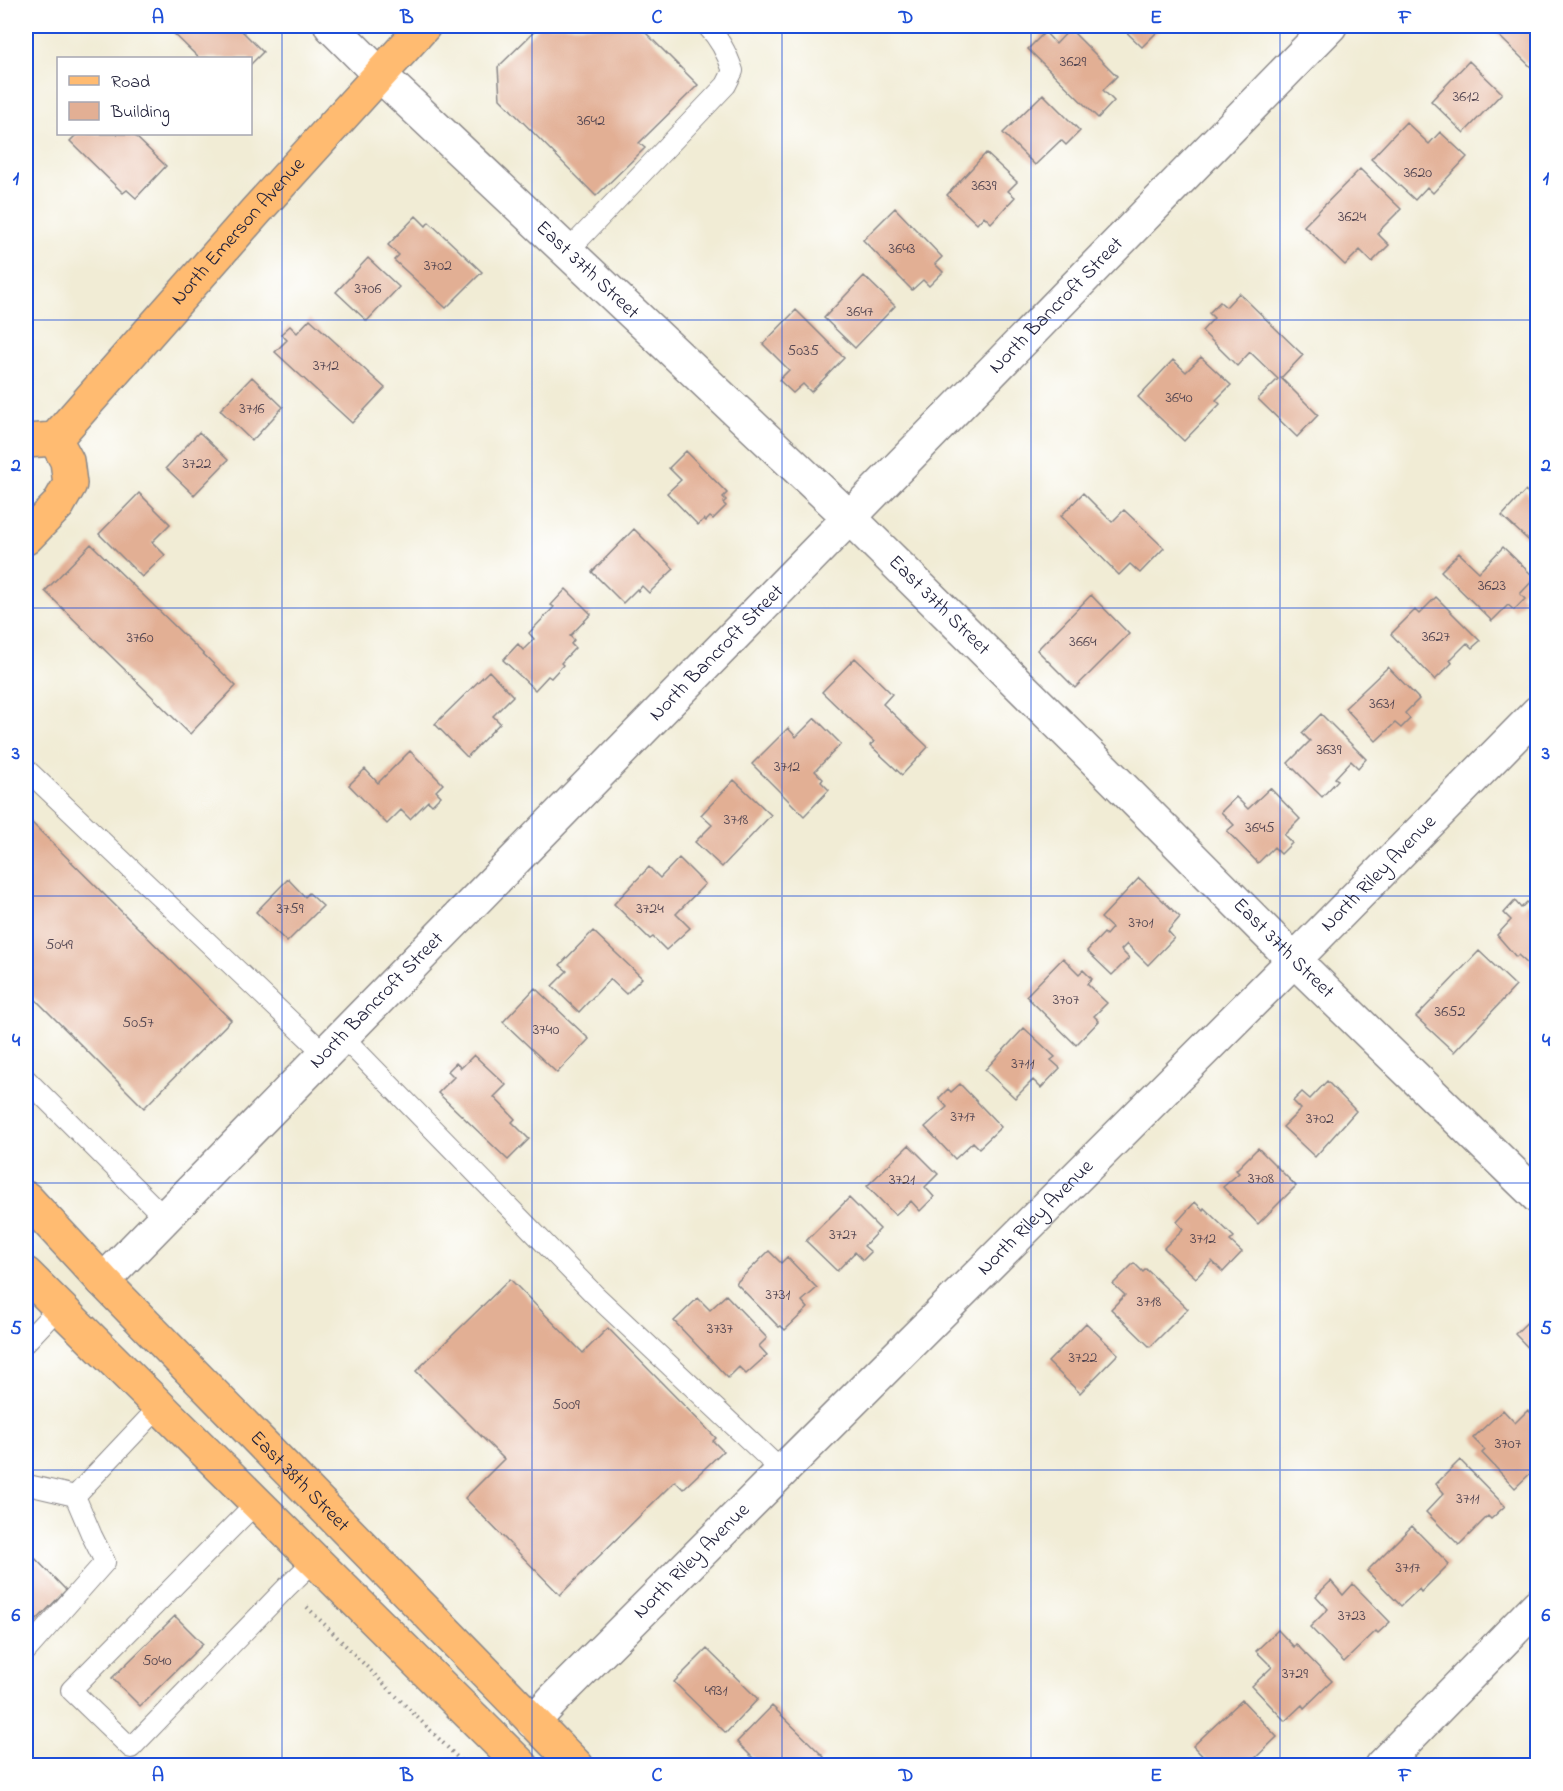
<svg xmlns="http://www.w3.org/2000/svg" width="1563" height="1791" font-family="'Indie Flower',sans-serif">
	<rect width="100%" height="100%" fill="#fff"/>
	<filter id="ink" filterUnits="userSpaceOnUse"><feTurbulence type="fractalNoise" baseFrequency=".0167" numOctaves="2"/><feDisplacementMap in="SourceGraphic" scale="12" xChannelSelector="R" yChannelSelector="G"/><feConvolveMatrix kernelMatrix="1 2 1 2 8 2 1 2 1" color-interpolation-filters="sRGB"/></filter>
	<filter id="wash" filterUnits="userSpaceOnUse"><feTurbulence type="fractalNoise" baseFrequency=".008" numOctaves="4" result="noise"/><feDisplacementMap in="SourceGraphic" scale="24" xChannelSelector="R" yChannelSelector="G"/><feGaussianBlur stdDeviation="1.35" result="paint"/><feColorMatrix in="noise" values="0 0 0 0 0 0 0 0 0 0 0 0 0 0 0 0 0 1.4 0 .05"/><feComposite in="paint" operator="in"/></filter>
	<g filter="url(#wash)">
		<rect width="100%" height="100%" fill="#f1ecd5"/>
		<g id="blocks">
			<path fill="#e2af94" d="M166,26H237L263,52L250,65V58H199Z
				M540,26H639L698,85L639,143L645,148L596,196L500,99L498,67Z
				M1120,26H1163L1142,47Z
				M1503,26H1538V69L1535,71L1496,33Z
				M1070,29L1117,76L1103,90L1114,101L1098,118L1028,49L1045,32L1056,44Z
				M1469,61L1502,93L1464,133L1431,101Z
				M1043,94L1080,131L1066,145L1061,140L1035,165L1003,133Z
				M1406,122L1429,144L1440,132L1467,157L1433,193L1427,187L1415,200L1371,159Z
				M77,134H133L166,166L136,198L127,190L123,193L70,141Z
				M986,153L1017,182L1008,191L1015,197L991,223L984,216L977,224L947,195Z
				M1360,169L1401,209L1377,233L1389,245L1372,262L1360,250L1345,265L1304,226Z
				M895,208L942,257L935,264L943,272L929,286L923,280L912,290L863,240Z
				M416,216L426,226L429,222L482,272L446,308L394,260L399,255L388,245Z
				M368,258L399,287L367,321L336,292Z
				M864,276L895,306L855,348L824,318Z
				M1239,293L1303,355L1281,378L1318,415L1297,437L1258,399L1278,379L1250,352L1237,366L1202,331L1214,318L1209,313L1220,302L1226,307Z
				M796,310L844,358L811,392L803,384L793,393L779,380L789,370L763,344Z
				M310,319L385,388L352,423L275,352L287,340L281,334L290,326L297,333Z
				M1201,357L1231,385L1216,400L1220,404L1184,441L1138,397L1173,360L1186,372Z
				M252,377L283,407L252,441L220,410Z
				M199,432L228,460L194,495L166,468Z
				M686,451L727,493L723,497L726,500L723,503L726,506L713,519L710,517L706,521L704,519L698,525L667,493L681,480L669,468Z
				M1525,491L1538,502V549L1502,516Z
				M139,493L170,524L152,542L165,555L142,577L99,534Z
				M1083,493L1112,522L1124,510L1164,548L1140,573L1130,564L1119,575L1061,516Z
				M634,529L674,569L649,593L642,586L638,591L637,589L623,603L592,572Z
				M91,544L236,686L190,734L45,591Z
				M1503,547L1535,578L1520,594L1525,599L1514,610L1508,605L1492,621L1441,571L1459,553L1479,572Z
				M566,589L591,614L570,636L574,640L571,644L575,648L561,663L563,665L551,678L548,676L535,690L503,660L518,644L523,650L534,639L529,633L554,607L551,605Z
				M1091,595L1129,634L1075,688L1037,650Z
				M1436,597L1480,641L1472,648L1467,643L1450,660L1452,663L1435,680L1391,634L1415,610L1419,614Z
				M855,658L892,694L883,704L928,747L902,775L870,745L874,742L822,692Z
				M1388,667L1419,699L1405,713L1410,719L1401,728L1395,723L1376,741L1345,708Z
				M489,671L513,696L493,716L500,723L467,757L435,724Z
				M1321,714L1366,759L1358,768L1351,761L1335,778L1338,780L1322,797L1288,763L1310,741L1302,733Z
				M815,718L841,744L815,771L823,779L821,782L829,790L804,816L752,764L788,728L796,737Z
				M410,751L443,784L436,791L441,796L432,805L428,801L410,819L401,810L387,824L349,785L365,769L378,783Z
				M734,780L771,815L722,867L695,842L712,825L701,815Z
				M1270,788L1300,819L1284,835L1292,843L1281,854L1274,847L1258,863L1227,831L1234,825L1221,812L1236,797L1248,809Z
				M26,817L231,1020L144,1108L26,990Z
				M679,858L705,884L676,914L690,928L666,950L653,937L650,939L614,904L649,867L660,878Z
				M1139,878L1180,917L1168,931L1174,938L1148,965L1127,944L1121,950L1129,958L1112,975L1087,951L1104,933L1106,935L1112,928L1101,918Z
				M288,879L305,897L309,893L323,906L287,942L256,912Z
				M1515,901L1521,908L1527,902L1538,912V973L1518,955L1516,957L1497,935L1511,920L1504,913Z
				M593,931L642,978L626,994L610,979L579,1012L552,986L567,971L560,965Z
				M1479,951L1516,986L1454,1052L1416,1017Z
				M1063,958L1079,974L1083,970L1092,979L1087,984L1107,1003L1094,1016L1099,1021L1076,1045L1026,996Z
				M535,988L589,1039L557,1073L503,1022Z
				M1024,1028L1055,1057L1051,1060L1060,1068L1041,1088L1033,1080L1015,1098L985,1070Z
				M474,1055L506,1085L494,1097L515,1119L512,1122L529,1139L508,1160L438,1093L454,1077L448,1071L456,1063L461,1068Z
				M1327,1081L1356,1111L1315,1157L1283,1127L1301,1109L1293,1101L1302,1092L1310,1099Z
				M960,1084L1001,1127L979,1148L973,1142L955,1159L925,1127L947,1107L939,1098L948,1089L951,1092Z
				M909,1145L938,1174L925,1187L934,1197L920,1211L911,1201L895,1215L867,1186Z
				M1258,1148L1296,1186L1258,1224L1223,1187L1239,1173L1236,1170Z
				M849,1198L880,1229L864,1246L871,1252L863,1260L855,1252L837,1271L806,1241Z
				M1195,1202L1203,1210L1204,1208L1234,1237L1230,1241L1242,1252L1223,1272L1212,1261L1196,1278L1164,1248L1183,1229L1177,1222Z
				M769,1251L781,1263L787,1257L817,1288L802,1301L808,1308L785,1330L781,1326L779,1327L736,1283Z
				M1134,1263L1143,1272L1146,1269L1188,1309L1150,1347L1111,1309L1125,1295L1113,1284Z
				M510,1279L583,1353L608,1328L716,1438L713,1441L723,1451L683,1489L675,1481L560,1595L465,1498L504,1459L416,1371Z
				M726,1295L767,1338L759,1346L767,1355L746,1374L739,1367L728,1378L674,1321L698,1298L710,1310Z
				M1538,1312V1358L1515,1334Z
				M1086,1323L1118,1354L1080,1393L1048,1362Z
				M1503,1410L1515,1423L1528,1410L1538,1420V1466L1515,1488L1482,1453L1485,1450L1473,1438Z
				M1460,1460L1505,1506L1491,1519L1488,1516L1459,1545L1426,1512L1444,1493L1436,1484Z
				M1412,1526L1449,1564L1421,1592L1419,1589L1401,1606L1367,1571Z
				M26,1549L66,1590L26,1631Z
				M1331,1581L1343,1595L1353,1584L1390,1622L1378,1633L1376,1631L1344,1662L1310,1627L1328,1609L1316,1596Z
				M175,1616L203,1644L140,1706L112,1678Z
				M1278,1630L1294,1647L1296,1644L1332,1681L1304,1708L1302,1705L1285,1721L1252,1686L1272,1667L1256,1651Z
				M707,1649L758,1699L726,1733L674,1682Z
				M1242,1700L1277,1737L1247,1766H1212L1193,1746Z
				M772,1706L824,1757L816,1766H761L737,1742Z"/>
		</g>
	</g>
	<g filter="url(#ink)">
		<use href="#blocks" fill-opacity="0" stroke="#8a8788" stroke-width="1.5"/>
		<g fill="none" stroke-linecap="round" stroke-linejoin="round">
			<defs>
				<path id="service" d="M567,252L726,85L733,71C727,53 720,39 707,26
					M26,769L324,1053
					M342,1036L594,1294L782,1471
					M26,1079L164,1217
					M26,1342L59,1307
					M26,1488L28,1485L75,1496
					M75,1496L160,1406
					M257,1502L71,1690L131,1748L287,1587L315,1560
					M26,1651L105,1562L92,1536L75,1496"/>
				<g id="minor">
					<path id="s1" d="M331,26L379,74L849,517L1074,739L1294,960L1538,1197"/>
					<path id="s2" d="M103,1281L1330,26"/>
					<path id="s3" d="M533,1722L555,1698L1294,960L1538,712"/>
					<path d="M1381,1766L1538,1605"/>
				</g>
				<g id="primary">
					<path id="s4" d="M26,441L55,439L256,211L424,26"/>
					<path d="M26,538L58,505L70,484L67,461L55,439"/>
					<path id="s5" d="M26,1198L103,1281L577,1766"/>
					<path d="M26,1274L522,1766"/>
				</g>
			</defs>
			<use href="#service" stroke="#8a8788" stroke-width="22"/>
			<use href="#minor" stroke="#8a8788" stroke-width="36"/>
			<use href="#primary" stroke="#8a8788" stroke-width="36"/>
			<path stroke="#8a8788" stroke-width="4" stroke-dasharray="1.5 4.5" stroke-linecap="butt" d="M307,1607L466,1766"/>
			<use href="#service" stroke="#fff" stroke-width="20"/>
			<use href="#minor" stroke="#fff" stroke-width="33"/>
			<use href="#primary" stroke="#ffbb71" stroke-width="33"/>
		</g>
	</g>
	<path fill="none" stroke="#1d4ed8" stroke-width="1.5" stroke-opacity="0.55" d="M282,26V1766M532,26V1766M782,26V1766M1031,26V1766M1280,26V1766M26,320H1538M26,608H1538M26,896H1538M26,1183H1538M26,1470H1538"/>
	<g text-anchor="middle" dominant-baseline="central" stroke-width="4.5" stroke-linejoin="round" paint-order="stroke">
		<g font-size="16" fill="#524551">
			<text x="1073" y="62">3629</text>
			<text x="1466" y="97">3612</text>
			<text x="591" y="121">3642</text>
			<text x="1418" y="173">3620</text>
			<text x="984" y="186">3639</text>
			<text x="1352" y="217">3624</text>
			<text x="902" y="249">3643</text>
			<text x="438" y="266">3702</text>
			<text x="368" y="289">3706</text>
			<text x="860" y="312">3647</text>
			<text x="803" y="351">5035</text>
			<text x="326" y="366">3712</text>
			<text x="1179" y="398">3640</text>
			<text x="252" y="409">3716</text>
			<text x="197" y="464">3722</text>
			<text x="1492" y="586">3623</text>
			<text x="1436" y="637">3627</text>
			<text x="140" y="638">3760</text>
			<text x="1083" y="642">3664</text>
			<text x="1382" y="704">3631</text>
			<text x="1329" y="750">3639</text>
			<text x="787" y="767">3712</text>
			<text x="736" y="820">3718</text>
			<text x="1260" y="828">3645</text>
			<text x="290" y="909">3759</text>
			<text x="650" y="909">3724</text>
			<text x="1141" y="923">3701</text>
			<text x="59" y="945">5049</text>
			<text x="1066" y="1000">3707</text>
			<text x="1450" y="1012">3652</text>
			<text x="138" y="1023">5057</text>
			<text x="546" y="1030">3740</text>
			<text x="1023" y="1064">3711</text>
			<text x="963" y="1117">3717</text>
			<text x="1320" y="1119">3702</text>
			<text x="1261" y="1179">3708</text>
			<text x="902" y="1180">3721</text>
			<text x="843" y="1235">3727</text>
			<text x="1203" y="1239">3712</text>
			<text x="778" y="1295">3731</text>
			<text x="1149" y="1302">3718</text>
			<text x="720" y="1329">3737</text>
			<text x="1083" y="1358">3722</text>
			<text x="566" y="1405">5009</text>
			<text x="1508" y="1444">3707</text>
			<text x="1468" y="1499">3711</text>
			<text x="1408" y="1568">3717</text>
			<text x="1352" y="1616">3723</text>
			<text x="157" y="1661">5040</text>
			<text x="1295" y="1674">3729</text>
			<text x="716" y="1691">4931</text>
		</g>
		<g font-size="20" fill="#22223b" stroke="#fff">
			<text stroke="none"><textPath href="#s4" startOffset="306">North Emerson Avenue</textPath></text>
			<text stroke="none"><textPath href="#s1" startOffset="354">East 37th Street</textPath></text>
			<text stroke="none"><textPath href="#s2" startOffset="1364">North Bancroft Street</textPath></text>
			<text stroke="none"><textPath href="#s1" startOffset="840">East 37th Street</textPath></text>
			<text stroke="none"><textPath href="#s2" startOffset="878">North Bancroft Street</textPath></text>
			<text stroke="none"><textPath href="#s3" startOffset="1198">North Riley Avenue</textPath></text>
			<text stroke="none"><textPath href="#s1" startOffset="1326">East 37th Street</textPath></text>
			<text stroke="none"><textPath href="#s2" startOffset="392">North Bancroft Street</textPath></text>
			<text stroke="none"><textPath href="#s3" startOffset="712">North Riley Avenue</textPath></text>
			<text stroke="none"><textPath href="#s5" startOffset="394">East 38th Street</textPath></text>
			<text stroke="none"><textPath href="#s3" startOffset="226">North Riley Avenue</textPath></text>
		</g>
	</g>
	<rect width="1563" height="1791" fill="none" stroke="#fff" stroke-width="66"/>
	<rect x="57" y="57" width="195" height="78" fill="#ffffff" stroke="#a7a7b1" stroke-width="1.5"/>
	<rect x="69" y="76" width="30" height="9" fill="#ffbb71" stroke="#a7a7b1" stroke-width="1.5"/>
	<text x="111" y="87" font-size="18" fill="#22223b">Road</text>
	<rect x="69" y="102" width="30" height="18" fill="#e2af94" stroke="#a7a7b1" stroke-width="1.5"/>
	<text x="111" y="117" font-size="18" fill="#22223b">Building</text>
	<rect x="33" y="33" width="1497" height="1725" fill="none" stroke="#1d4ed8" stroke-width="2"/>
	<g font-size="20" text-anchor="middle" font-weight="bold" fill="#1d4ed8">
		<text x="158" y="23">A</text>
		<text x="407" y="23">B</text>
		<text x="657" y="23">C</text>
		<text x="906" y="23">D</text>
		<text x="1156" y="23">E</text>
		<text x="1405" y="23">F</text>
		<text x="16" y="184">1</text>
		<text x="1546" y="184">1</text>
		<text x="16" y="471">2</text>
		<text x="1546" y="471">2</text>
		<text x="16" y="759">3</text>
		<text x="1546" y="759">3</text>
		<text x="16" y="1046">4</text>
		<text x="1546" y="1046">4</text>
		<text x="16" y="1334">5</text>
		<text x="1546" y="1334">5</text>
		<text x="16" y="1621">6</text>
		<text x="1546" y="1621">6</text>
		<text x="158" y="1781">A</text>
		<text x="407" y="1781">B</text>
		<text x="657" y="1781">C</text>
		<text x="906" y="1781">D</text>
		<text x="1156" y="1781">E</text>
		<text x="1405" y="1781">F</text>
	</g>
</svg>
